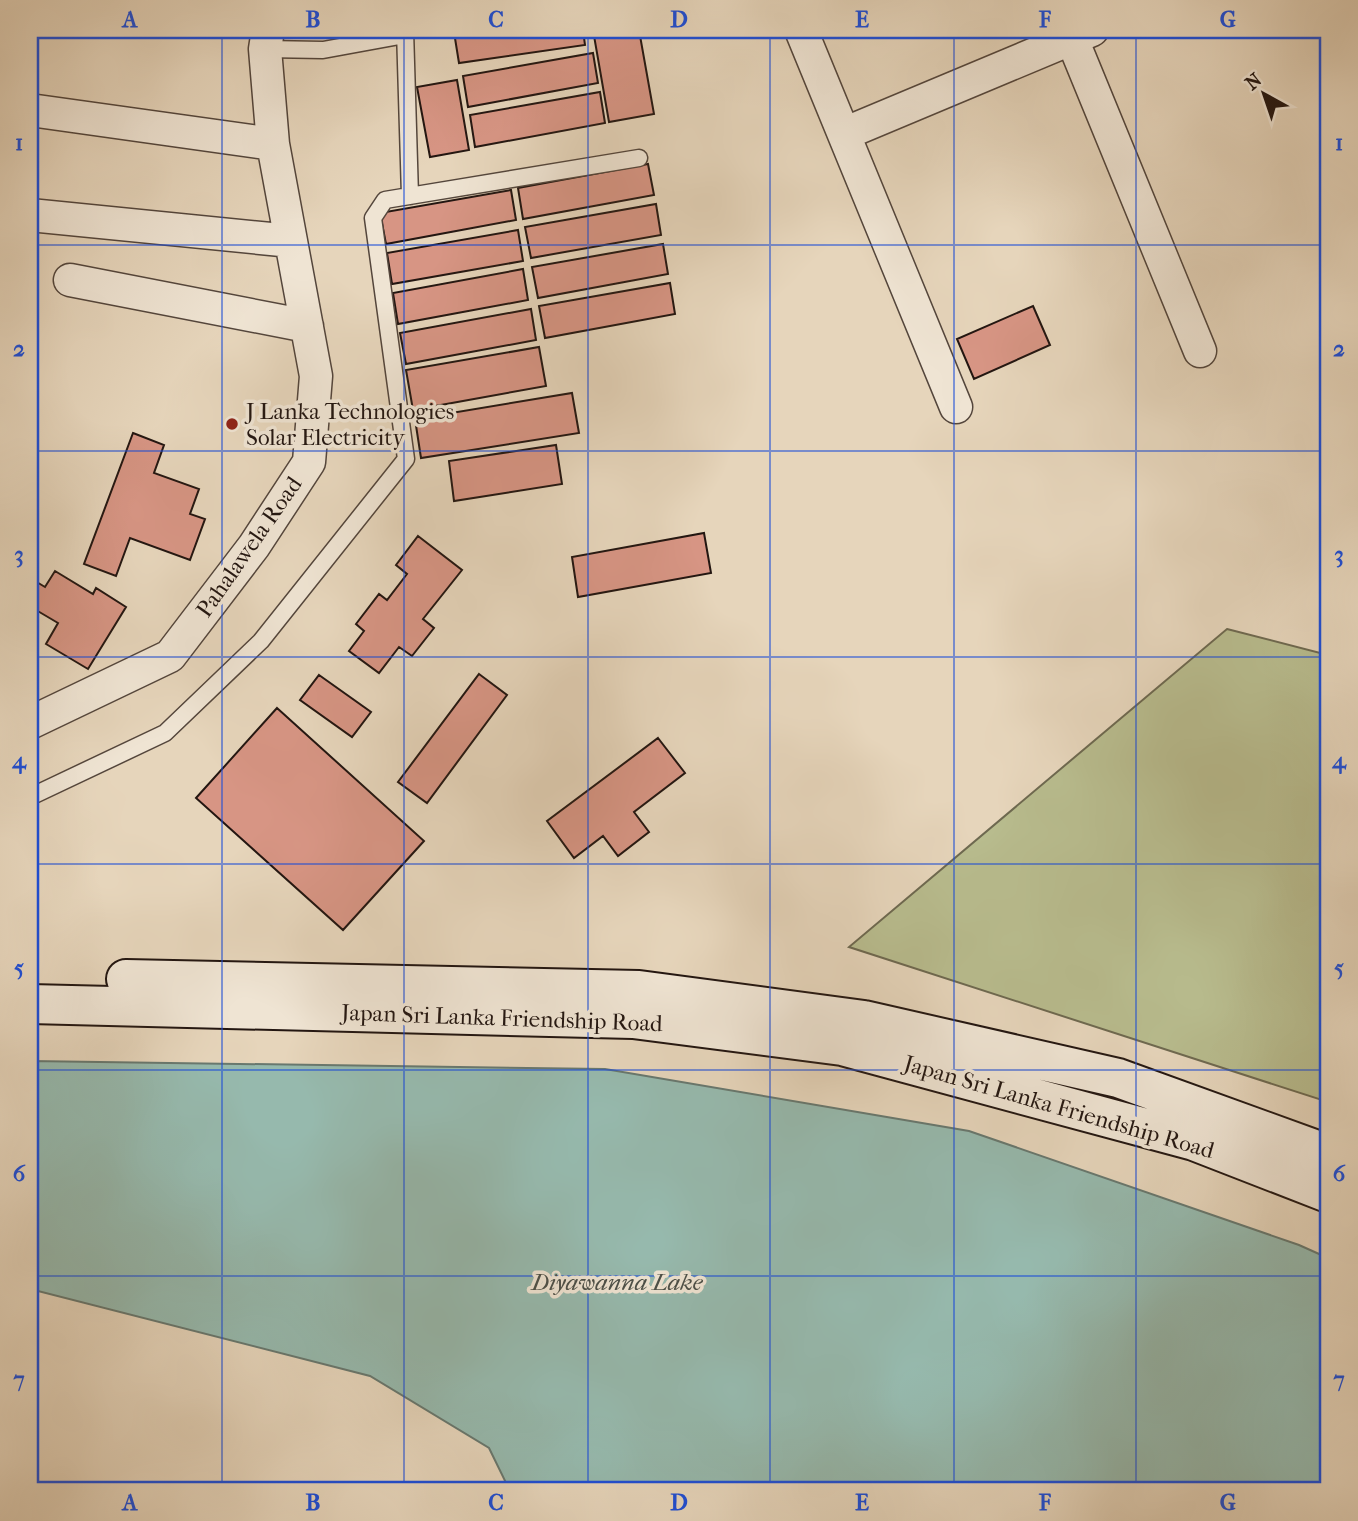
<svg xmlns="http://www.w3.org/2000/svg" width="1358" height="1521" font-family="'IM FELL French Canon',serif">
	<rect width="100%" height="100%" fill="#e6d5bb"/>
	<filter id="stains"><feTurbulence type="fractalNoise" baseFrequency=".00286" numOctaves="4"/><feColorMatrix values="0 0 0 0 .2 0 0 0 0 .09 0 0 0 0 .02 0 0 0 .5 -.17"/></filter>
	<radialGradient id="worn" r=".72"><stop offset=".6" stop-color="#630" stop-opacity="0"/><stop offset="1" stop-color="#630" stop-opacity=".3"/></radialGradient>
	<path fill="#b8bc8e" stroke="#6e6950" stroke-width="2" d="M1227,629L1328,655V1102L849,947Z"/>
	<path fill="#96b9ad" stroke="#68786f" stroke-width="2" d="M30,1061L605,1069L969,1131L1299,1245L1328,1258V1491H510L489,1448L370,1376L30,1289Z"/>
	<path fill="#d79584" stroke="#231611" stroke-width="2" d="M469,30H583L585,45L459,63L454,32Z
		M593,30H639L654,114L609,122Z
		M593,53L598,83L468,107L463,76Z
		M457,80L469,150L430,157L417,87Z
		M600,92L605,123L475,147L470,115Z
		M648,164L654,195L523,219L518,188Z
		M511,190L516,220L386,244L380,213Z
		M656,204L661,235L531,258L525,227Z
		M518,230L523,261L392,284L387,253Z
		M663,244L668,274L538,298L532,267Z
		M523,269L528,300L398,324L393,293Z
		M670,283L675,314L545,338L539,306Z
		M1033,306L1050,345L974,379L957,339Z
		M531,309L536,340L406,364L400,333Z
		M539,347L546,386L413,410L406,370Z
		M572,393L579,433L421,458L415,419Z
		M133,433L164,445L154,473L199,489L190,514L205,519L190,560L130,538L116,576L84,564Z
		M556,445L562,484L454,501L449,461Z
		M704,533L711,573L578,597L572,557Z
		M418,536L462,570L423,619L434,628L412,656L399,647L379,673L349,651L364,631L356,624L379,594L387,600L407,574L396,565Z
		M55,571L93,594L96,588L126,607L88,669L46,644L58,623L36,610L30,620V578L45,587Z
		M479,674L507,695L427,803L398,782Z
		M319,675L371,712L352,737L300,700Z
		M277,708L424,841L343,930L196,798Z
		M658,738L685,773L634,812L649,832L618,856L603,836L574,858L547,821Z"/>
	<g fill="none" stroke-linecap="round" stroke-linejoin="round">
		<defs>
			<path id="service" d="M405,30L410,196
				M265,49L323,50L405,35
				M30,797L165,733L261,641L406,459L373,218L385,200L639,158"/>
			<path id="minor" d="M801,30L956,407
				M1072,39L1200,351
				M30,110L273,144
				M846,133L1092,30
				M30,215L291,241
				M70,280L307,326
				M30,723L170,656L254,546L309,462L316,376L273,144L265,49L268,30"/>
			<path id="secondary" d="M126,979L639,990L864,1020L1118,1078L1328,1154
				M30,1004L633,1019L842,1046L1194,1141L1328,1193"/>
		</defs>
		<use href="#service" stroke="#54463c" stroke-width="19"/>
		<use href="#minor" stroke="#54463c" stroke-width="35"/>
		<use href="#secondary" stroke="#231611" stroke-width="42"/>
		<use href="#service" stroke="#efe4d3" stroke-width="16"/>
		<use href="#minor" stroke="#efe4d3" stroke-width="32"/>
		<use href="#secondary" stroke="#efe4d3" stroke-width="38"/>
	</g>
	<path fill="none" stroke="#1d4ed8" stroke-width="2" stroke-opacity="0.55" d="M222,30V1491M404,30V1491M588,30V1491M770,30V1491M954,30V1491M1136,30V1491M30,245H1328M30,451H1328M30,657H1328M30,864H1328M30,1070H1328M30,1276H1328"/>
	<circle fill="#8f2418" stroke="#efe4d3" stroke-width="2.5" cx="232" cy="424" r="7"/>
	<g text-anchor="middle" dominant-baseline="central" stroke-width="7" stroke-linejoin="round" paint-order="stroke">
		<g font-size="23" fill="#231611" stroke="#efe4d3" text-anchor="start">
			<text x="246" y="411">J Lanka Technologies<tspan x="246" dy="26">Solar Electricity</tspan></text>
		</g>
		<g font-size="23" fill="#231611" stroke="#efe4d3">
			<text transform="translate(249 547) rotate(-55)">Pahalawela Road</text>
			<text transform="translate(502 1018) rotate(2)">Japan Sri Lanka Friendship Road</text>
			<text transform="translate(1059 1107) rotate(16)">Japan Sri Lanka Friendship Road</text>
		</g>
		<g font-size="24" font-style="italic" fill="#4b4f48" stroke="#efe4d3">
			<text x="617" y="1282">Diyawanna Lake</text>
		</g>
	</g>
	<rect width="1358" height="1521" fill="none" stroke="#e6d5bb" stroke-width="77"/>
	<g transform="translate(1264 94) rotate(320)" stroke="#efe4d3" stroke-width="5" paint-order="stroke">
	<path d="M0-5L12 26L0 18L-12 26Z" fill="#231611"/>
	<text y="-10" font-size="19" font-weight="bold" text-anchor="middle" fill="#231611">N</text>
	</g>
	<rect x="38" y="38" width="1282" height="1444" fill="none" stroke="#1d4ed8" stroke-width="2.5"/>
	<g font-size="23" text-anchor="middle" font-weight="bold" fill="#1d4ed8">
		<text x="130" y="27">A</text>
		<text x="313" y="27">B</text>
		<text x="496" y="27">C</text>
		<text x="679" y="27">D</text>
		<text x="862" y="27">E</text>
		<text x="1045" y="27">F</text>
		<text x="1228" y="27">G</text>
		<text x="19" y="150">1</text>
		<text x="1339" y="150">1</text>
		<text x="19" y="356">2</text>
		<text x="1339" y="356">2</text>
		<text x="19" y="562">3</text>
		<text x="1339" y="562">3</text>
		<text x="19" y="768">4</text>
		<text x="1339" y="768">4</text>
		<text x="19" y="975">5</text>
		<text x="1339" y="975">5</text>
		<text x="19" y="1181">6</text>
		<text x="1339" y="1181">6</text>
		<text x="19" y="1387">7</text>
		<text x="1339" y="1387">7</text>
		<text x="130" y="1510">A</text>
		<text x="313" y="1510">B</text>
		<text x="496" y="1510">C</text>
		<text x="679" y="1510">D</text>
		<text x="862" y="1510">E</text>
		<text x="1045" y="1510">F</text>
		<text x="1228" y="1510">G</text>
	</g>
	<rect width="100%" height="100%" filter="url(#stains)"/>
	<rect width="100%" height="100%" fill="url(#worn)"/>
</svg>
